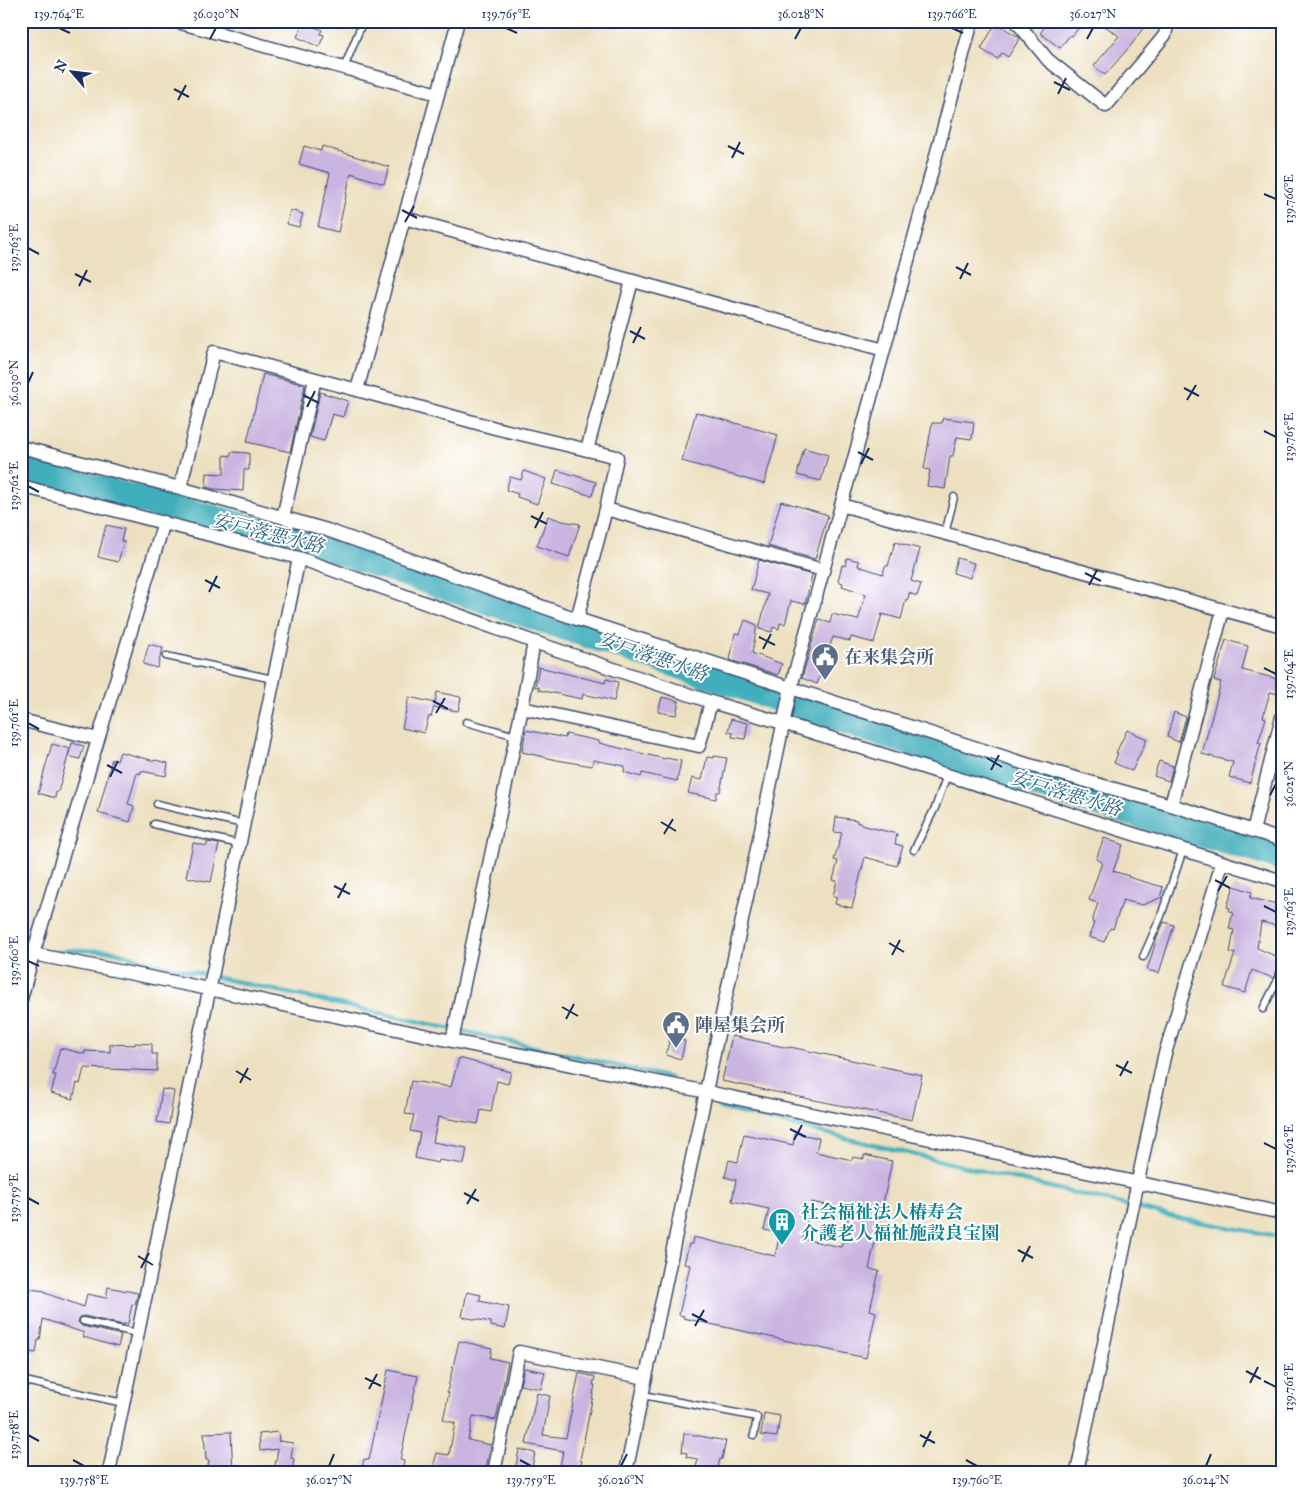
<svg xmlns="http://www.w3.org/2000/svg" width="1303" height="1493" font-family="'IM FELL Great Primer','Noto Serif JP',serif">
	<rect width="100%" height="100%" fill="#fff"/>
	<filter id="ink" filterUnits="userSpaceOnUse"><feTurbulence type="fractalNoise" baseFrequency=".02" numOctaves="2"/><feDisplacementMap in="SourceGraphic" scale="10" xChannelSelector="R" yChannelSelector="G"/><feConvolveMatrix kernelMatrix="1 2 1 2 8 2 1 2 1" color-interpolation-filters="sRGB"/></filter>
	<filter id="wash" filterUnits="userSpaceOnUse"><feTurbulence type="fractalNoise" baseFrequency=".0096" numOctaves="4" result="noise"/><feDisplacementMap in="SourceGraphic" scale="20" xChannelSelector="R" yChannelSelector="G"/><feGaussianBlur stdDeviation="1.12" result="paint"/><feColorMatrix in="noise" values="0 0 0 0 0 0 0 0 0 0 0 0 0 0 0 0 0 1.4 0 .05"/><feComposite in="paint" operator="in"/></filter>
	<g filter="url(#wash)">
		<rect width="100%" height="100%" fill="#ede0c0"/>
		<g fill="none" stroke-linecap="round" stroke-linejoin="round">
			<path stroke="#3faebb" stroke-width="4.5" d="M21,951L32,952
				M52,953L73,950L112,951L156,964L548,1050L670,1078
				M707,1096L720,1108L1183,1219L1282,1237"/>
			<path stroke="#3faebb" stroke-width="28" d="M21,469L346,553L1019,779L1282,857"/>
		</g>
		<g id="blocks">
			<path fill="#cab4e0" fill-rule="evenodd" d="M1049,21H1084L1072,36L1070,35L1060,48L1040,33Z
				M1098,21H1132L1143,28L1132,44L1105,75L1094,66L1119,36Z
				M304,22L322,30L320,34L324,35L319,47L297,37Z
				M996,23L1020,38L1008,57L1002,53L998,59L981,49Z
				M304,146L321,151L322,146L389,167L384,184L351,173L338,232L318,227L330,173L299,164Z
				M290,210L303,214L299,227L287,224Z
				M263,374L305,385L290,452L247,442Z
				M320,392L348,401L343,417L332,414L324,441L310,437Z
				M696,412L778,435L764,484L682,461Z
				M943,418L974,422L972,439L957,437L953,456H950L945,489L927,486L930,470L924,469L932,423H942Z
				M804,448L828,455L821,481L797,475Z
				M231,452L249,453V470H244L243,491L214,489L206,487L207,473L224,474V455L231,456Z
				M557,470L596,482L592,496L553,484Z
				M524,471L546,479L537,504L517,497L518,494L506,490L510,477L521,480Z
				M781,501L828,515L815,559L768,546Z
				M548,516L562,521L580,524L569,557L537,546Z
				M106,525L124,529L121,541L124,542L118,562L98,557Z
				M895,542L920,549L911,581L921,584L917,596L909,593L908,600L906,599L901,619L882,614L874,643L851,637L850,641L833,637L817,684L802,678L819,619L830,623L832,614L858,620L866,594L842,586L843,583L838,581L842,565L845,566L847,558L859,561L858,566L883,574L885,566H888Z
				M957,558L974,563L970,578L953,573Z
				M759,560L812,575L805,604L791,601L785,624L780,623L779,629L773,627L772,632L759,629L768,594L751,590Z
				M745,620L757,625L752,653L782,664L778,675L730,660L735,633L740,634Z
				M1226,640L1248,646L1242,670L1282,680L1278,694L1270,692L1263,717L1266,718L1258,743H1261L1250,783L1229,777L1233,762L1202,754L1221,682L1214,680Z
				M149,644L163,648L157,668L143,664Z
				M539,667L605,683L606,679L618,682L614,701L583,694L582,699L539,690V687H535Z
				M437,692L460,697L461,698L458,711L434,707L431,717L429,716L424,733L402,728L409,697L435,703Z
				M662,697L679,701L676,715L658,712Z
				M1174,712L1186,717L1179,742L1167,737Z
				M731,719L748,723L745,739L732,737L733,733L728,732Z
				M526,730L565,738L566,734L599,741V743L665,759L666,758L681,761L677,781L642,773L641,777L624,772L625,766L593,760L592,766L557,760L522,752Z
				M1127,730L1147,739L1132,771L1114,763L1118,753H1116Z
				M72,743L84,746L80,759L68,756Z
				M52,744L70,749L58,792H56L55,798L38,793Z
				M120,752L155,761V760L168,763L166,776L141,771L140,774L137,773L128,804L134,806L130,822L98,813L112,759L117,761Z
				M714,756L727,758L720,792H717L716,799L688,793L692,778L702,780L707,757L714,758Z
				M1159,761L1173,766L1169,781L1154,776Z
				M836,817L857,820V823H861V825L897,834L895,844L903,846L897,866L865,857L852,908L835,904L837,897L833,896L837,881L833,880L838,861L834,860L842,833L834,832Z
				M1104,838L1123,845L1113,871L1129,876L1128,877L1163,887L1160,898L1142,905L1123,900L1113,929L1110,928L1104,942L1089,937L1094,923L1092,922L1098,903L1089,900L1102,862L1096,859Z
				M207,842L219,844L211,882L186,877L193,843L207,846Z
				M1234,886L1252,892L1250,898L1282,905V927L1261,922L1257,948L1282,959L1278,969L1273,978L1252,970L1245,993L1224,987L1235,953H1230L1234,930L1229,929L1233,912L1229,911L1230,908L1227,907Z
				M1164,922L1174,925L1159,973L1147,970L1157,938Z
				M732,1036L789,1048L790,1047L922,1075L912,1120L722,1081Z
				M670,1037L685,1041L681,1059L666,1055Z
				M135,1043L152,1044V1054H157V1071L84,1068L80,1084L77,1083L73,1099L51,1093L56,1075H53L60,1048L85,1054V1051L110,1052V1044L135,1045Z
				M459,1058L511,1072L508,1084L497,1081L491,1112L481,1110L478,1124L438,1117L433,1142L467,1148L464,1164L439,1160L438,1163L415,1158L420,1133L410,1131L414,1115L405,1114L411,1081L451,1087Z
				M162,1089L174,1091L169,1124L157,1122Z
				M795,1133L819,1138L816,1152L852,1160L853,1157L864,1159V1155L892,1161L869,1269L879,1271L870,1310L876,1312L866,1358L683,1318L684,1316L679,1315L690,1265L684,1264L689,1244H692L693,1237L775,1256L780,1233L764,1230L769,1209L732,1201L736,1180L725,1177L729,1160L738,1162L744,1134L793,1145ZM811,1202L837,1207L836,1214L848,1217L841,1247L803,1239Z
				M108,1287L138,1293L135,1305L132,1304L128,1324H123V1325L84,1316L80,1317L78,1322L82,1326L121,1335L118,1347L83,1337L84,1333L43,1319L40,1340H38L36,1353L21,1351L22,1288L45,1291V1293L84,1307L87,1294L106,1298Z
				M467,1292L481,1295L479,1301L509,1307L505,1329L491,1326V1322L462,1317Z
				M459,1341L492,1348L490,1358L508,1362L496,1420L473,1416L468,1440L491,1445L485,1472H437L438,1468L433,1467L437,1453L449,1455L455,1423L443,1420L449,1393L447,1392Z
				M524,1368L545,1372L541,1389L520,1385Z
				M388,1370L418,1376L400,1460L404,1461L402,1472H361L364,1459L369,1460Z
				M579,1373L595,1377L593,1385H595L580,1460L582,1461L579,1472H559L563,1451L526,1444L537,1393L550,1396L543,1435L566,1438Z
				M764,1413L780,1416L777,1437L761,1435Z
				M231,1432L233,1472H207L209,1460H206L204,1433Z
				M278,1432L279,1442V1441L293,1443L291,1458L294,1459L292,1472H274L278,1449L260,1451L259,1434Z
				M684,1433L726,1441L722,1459H720L717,1472H695L698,1459L686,1457L687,1453L682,1452Z
				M519,1449L535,1453L531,1472H515Z"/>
		</g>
	</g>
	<g filter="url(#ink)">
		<use href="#blocks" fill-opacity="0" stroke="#3a4a6d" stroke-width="1"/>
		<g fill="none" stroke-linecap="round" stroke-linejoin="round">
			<defs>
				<path id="lane" d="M344,68L363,21
					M945,534L954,497
					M166,656L273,679
					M466,722L516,736
					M157,804L243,824
					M154,824L239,844
					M914,850L935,808L947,775
					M1143,957L1161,916L1183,850
					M1263,1009L1282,972
					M83,1321L137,1333
					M25,1381L123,1403
					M643,1395L757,1417L754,1435"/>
				<path id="street" d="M174,21L438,94
					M458,21L357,390L495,428L617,457L606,509L577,619L1026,764L1171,805L1282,840
					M1016,21L1048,60L1106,106L1165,35L1168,21
					M404,218L884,350
					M21,447L180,488L327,530L577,619
					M587,450L632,281
					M21,486L299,558L534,642L711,702L783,723L1282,881
					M180,488L214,352L357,390
					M841,505L1282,626
					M606,509L823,570
					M283,517L315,379
					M522,708L699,746L711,702
					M21,720L98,739
					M1171,805L1223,610
					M1253,831L1282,717
					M33,954L209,989L452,1041L707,1092L1282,1213
					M21,999L33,954L164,522
					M452,1041L522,708L534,642
					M109,1472L299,558
					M494,1472L519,1352L646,1378
					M626,1472L791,687L884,350L972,21
					M1077,1472L1164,1057L1222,863"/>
			</defs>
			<use href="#lane" stroke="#3a4a6d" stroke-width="9"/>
			<use href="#street" stroke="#3a4a6d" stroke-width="15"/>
			<use href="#lane" stroke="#fff" stroke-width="6"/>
			<use href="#street" stroke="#fff" stroke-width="12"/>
		</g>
	</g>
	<path fill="none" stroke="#1b2f5e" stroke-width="2" d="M59,28L70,33M506,28L517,33M952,28L963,33M210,39L216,28M795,39L801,28M1087,39L1093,28M1054,82L1070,90M174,89L189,97M1058,94L1066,78M178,100L186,85M728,146L744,154M732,158L740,142M1264,194L1276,199M402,210L417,218M405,222L414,206M28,248L39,254M956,267L971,275M75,274L91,282M960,279L968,263M79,286L87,270M630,331L645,339M633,343L641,327M28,383L33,372M1184,388L1199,396M303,395L319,403M1187,400L1196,385M307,407L315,391M1264,431L1276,437M858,452L873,460M861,464L869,448M28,486L39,492M531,516L547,524M535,528L543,512M1085,573L1101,581M205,580L220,588M1089,585L1097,570M209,592L217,576M759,637L775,645M763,649L771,634M1264,668L1276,674M433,701L448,709M436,713L445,698M28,723L39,729M987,758L1002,767M107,765L122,773M991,770L999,755M110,777L118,761M1270,795L1276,784M661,822L676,831M664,834L673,819M1215,880L1230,888M334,886L350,894M1218,891L1227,876M338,898L346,883M1264,906L1276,912M889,943L904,952M892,955L900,940M28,961L39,966M562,1007L578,1016M566,1019L574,1004M1116,1065L1132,1073M236,1071L251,1080M1120,1076L1128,1061M240,1083L248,1068M790,1129L806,1137M794,1140L802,1125M1264,1143L1276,1149M464,1193L479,1201M28,1198L39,1204M467,1204L476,1189M1018,1250L1033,1258M138,1256L153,1265M1022,1262L1030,1246M141,1268L149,1253M692,1314L707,1322M695,1326L704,1310M1246,1371L1261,1379M365,1378L381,1386M1264,1381L1276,1387M1250,1383L1258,1367M369,1389L377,1374M28,1435L39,1441M920,1435L935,1443M923,1447L931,1431M73,1460L84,1466M520,1460L531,1466M966,1460L977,1466M329,1466L334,1454M621,1466L627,1454M1206,1466L1211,1454"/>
	<defs>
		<symbol id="civic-pin" viewBox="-11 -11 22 30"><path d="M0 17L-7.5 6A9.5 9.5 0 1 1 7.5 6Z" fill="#5c6f8a" stroke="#fff"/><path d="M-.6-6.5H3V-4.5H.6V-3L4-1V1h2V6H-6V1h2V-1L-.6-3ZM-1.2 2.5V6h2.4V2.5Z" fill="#fff"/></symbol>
		<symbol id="building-pin" viewBox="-11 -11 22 30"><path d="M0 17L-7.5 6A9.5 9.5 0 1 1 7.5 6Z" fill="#0f9aa8" stroke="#fff"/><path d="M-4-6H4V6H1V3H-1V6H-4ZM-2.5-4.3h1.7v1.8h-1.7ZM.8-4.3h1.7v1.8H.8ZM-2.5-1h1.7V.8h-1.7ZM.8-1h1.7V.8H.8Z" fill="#fff"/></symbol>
	</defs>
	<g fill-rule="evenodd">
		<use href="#civic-pin" x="809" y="641" width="32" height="43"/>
		<use href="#civic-pin" x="660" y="1009" width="32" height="43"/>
		<use href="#building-pin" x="766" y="1206" width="32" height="43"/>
	</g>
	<g text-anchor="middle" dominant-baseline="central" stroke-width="4" stroke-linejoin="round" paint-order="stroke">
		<g font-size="18" font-weight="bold" fill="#4e5e75" stroke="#fff" text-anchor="start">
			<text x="844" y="657">在来集会所</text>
			<text x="695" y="1025">陣屋集会所</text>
		</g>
		<g font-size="18" font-weight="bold" fill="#0d838f" stroke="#fff" text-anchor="start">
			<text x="801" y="1212">社会福祉法人椿寿会<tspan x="801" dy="21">介護老人福祉施設良宝園</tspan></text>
		</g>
		<g font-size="19" font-style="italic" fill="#296283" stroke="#fff">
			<text transform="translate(268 533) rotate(14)">安戸落悪水路</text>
			<text transform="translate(653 656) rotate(19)">安戸落悪水路</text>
			<text transform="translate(1066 793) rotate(17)">安戸落悪水路</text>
		</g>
	</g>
	<rect width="1303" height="1493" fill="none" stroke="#fff" stroke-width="55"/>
	<g transform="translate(72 72) rotate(298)" stroke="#ffffff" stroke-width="4" paint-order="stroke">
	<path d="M0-4L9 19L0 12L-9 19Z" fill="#1b2f5e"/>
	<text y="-8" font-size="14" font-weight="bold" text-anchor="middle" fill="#1b2f5e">N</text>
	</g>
	<rect x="28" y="28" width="1248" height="1438" fill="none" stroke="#1b2f5e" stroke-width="2"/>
	<g font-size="12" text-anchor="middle" fill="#1b2f5e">
		<text x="59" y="18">139.764°E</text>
		<text x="216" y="18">36.030°N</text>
		<text x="506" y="18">139.765°E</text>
		<text x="801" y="18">36.028°N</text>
		<text x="952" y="18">139.766°E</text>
		<text x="1093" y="18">36.027°N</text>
		<text transform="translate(1289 199) rotate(-90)" y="4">139.766°E</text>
		<text transform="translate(14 248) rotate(-90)" y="4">139.763°E</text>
		<text transform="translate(14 383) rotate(-90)" y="4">36.030°N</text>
		<text transform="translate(1289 437) rotate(-90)" y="4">139.765°E</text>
		<text transform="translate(14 486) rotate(-90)" y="4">139.762°E</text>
		<text transform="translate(1289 674) rotate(-90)" y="4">139.764°E</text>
		<text transform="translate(14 723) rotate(-90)" y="4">139.761°E</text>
		<text transform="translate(1289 784) rotate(-90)" y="4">36.025°N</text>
		<text transform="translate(1289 912) rotate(-90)" y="4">139.763°E</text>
		<text transform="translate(14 961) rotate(-90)" y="4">139.760°E</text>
		<text transform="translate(1289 1149) rotate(-90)" y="4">139.762°E</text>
		<text transform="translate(14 1198) rotate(-90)" y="4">139.759°E</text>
		<text transform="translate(1289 1387) rotate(-90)" y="4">139.761°E</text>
		<text transform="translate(14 1435) rotate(-90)" y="4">139.758°E</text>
		<text x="84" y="1484">139.758°E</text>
		<text x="329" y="1484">36.027°N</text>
		<text x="531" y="1484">139.759°E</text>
		<text x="621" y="1484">36.026°N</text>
		<text x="977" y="1484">139.760°E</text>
		<text x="1206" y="1484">36.024°N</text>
	</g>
</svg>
